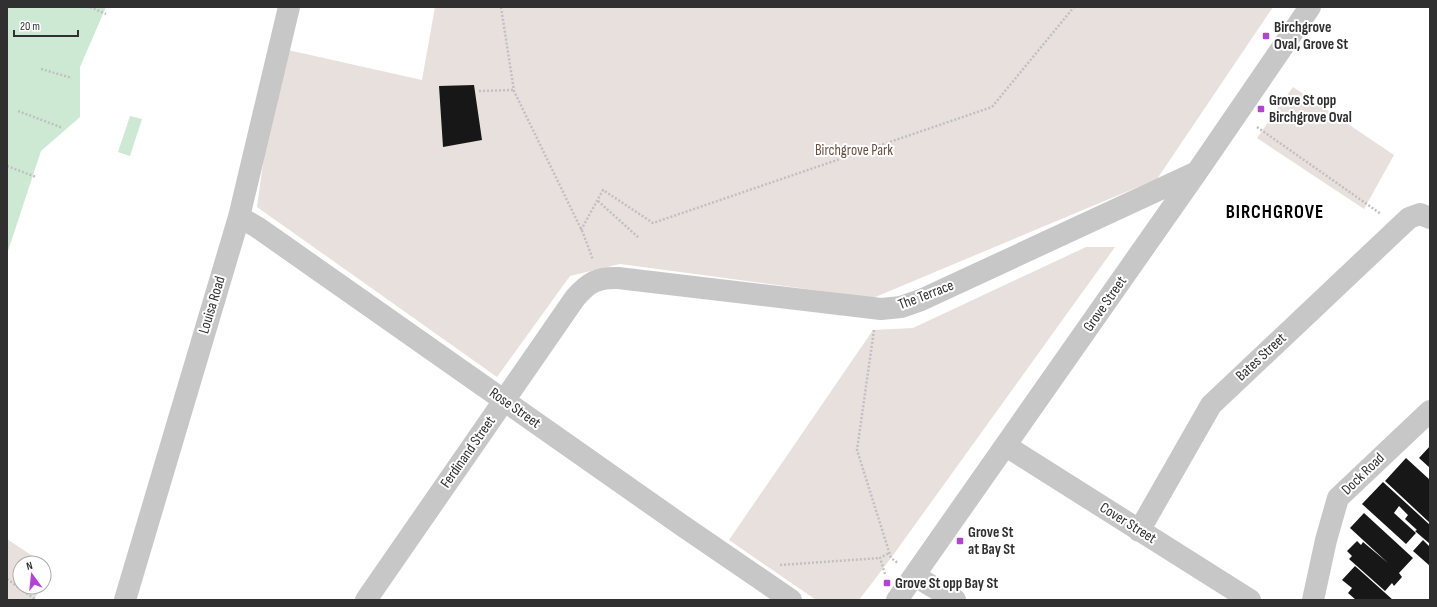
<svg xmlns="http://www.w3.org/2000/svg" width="1437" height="607" font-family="'Sofia Sans Condensed',sans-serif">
	<rect width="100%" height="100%" fill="#fff"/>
	<path fill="#e8e0dc" d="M435,7H1273L1157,179L873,298L620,264L570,276L497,377L257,207L279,48L422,80Z
		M1293,87L1394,155L1364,209L1257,138Z
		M1086,247H1115L891,558L859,600H816L729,540L873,330L913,328Z
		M7,539L43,563H20V587H41L34,600H7Z"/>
	<path fill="#cee9d3" d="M7,7H106L80,67V117L41,151L7,254Z
		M130,116L142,119L130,156L118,152Z"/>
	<path fill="#171717" d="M474,85L482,140L443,147L439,86Z
		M1430,446V468L1419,458Z
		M1406,458L1430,480V523L1385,481Z
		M1383,482L1430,525V544L1415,531L1417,530L1405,519L1408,515L1399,506L1394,513L1416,533L1406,544L1362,504Z
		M1364,513L1413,558L1399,573L1402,577L1394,586L1392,583L1385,591L1349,559L1352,556L1347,551L1357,541L1361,545L1363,542L1388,563L1350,528Z
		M1423,540L1430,547V566L1413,551Z
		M1355,566L1393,600H1356L1348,593L1352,588L1342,580Z"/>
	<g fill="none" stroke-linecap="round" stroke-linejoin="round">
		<path stroke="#c0c0c0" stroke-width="2.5" stroke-dasharray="2 2" stroke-linecap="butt" d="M90,7L106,14
			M501,7L514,91L583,233L593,260
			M41,69L72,78
			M479,91L513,90
			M18,111L63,128
			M1257,127L1381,214
			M7,166L36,177
			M598,201L639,238
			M581,230L603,190L653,223L992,107L1074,7
			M874,330L857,450L891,558L898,563
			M780,565L880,558
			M885,574L880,558L889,553
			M7,579L36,600"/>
		<path stroke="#c7c7c7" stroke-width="22" d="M239,217L257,227L680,524L791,600
			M1006,446L1250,600
			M1139,531L1211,405L1409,218L1420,214L1430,218
			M915,576L955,600
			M125,600L239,217L289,7
			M366,600L575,298C588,283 597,277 618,278L881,309L901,307L921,300L1197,172
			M897,600L1197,172L1310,7
			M1313,600L1326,540L1338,498L1430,411"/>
	</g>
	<g fill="#b045d4" stroke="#fff" stroke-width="1.5">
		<rect x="1262" y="32" width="8" height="8" rx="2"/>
		<rect x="1257" y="105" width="8" height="8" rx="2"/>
		<rect x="956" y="537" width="8" height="8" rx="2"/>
		<rect x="883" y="579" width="8" height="8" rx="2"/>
	</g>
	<g text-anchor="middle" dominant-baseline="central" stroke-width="4" stroke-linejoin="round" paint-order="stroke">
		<g font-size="15" font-weight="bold" fill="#303030" stroke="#fff" text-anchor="start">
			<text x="1274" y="27">Birchgrove<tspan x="1274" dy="17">Oval, Grove St</tspan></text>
			<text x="1269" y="100">Grove St opp<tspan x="1269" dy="17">Birchgrove Oval</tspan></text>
			<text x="968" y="532">Grove St<tspan x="968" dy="17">at Bay St</tspan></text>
			<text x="895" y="583">Grove St opp Bay St</text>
		</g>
		<g font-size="15" fill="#674f41" stroke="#fff">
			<text x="854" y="150">Birchgrove Park</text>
		</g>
		<g font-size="15" fill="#303030" stroke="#fff">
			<text transform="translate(926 295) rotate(-21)">The Terrace</text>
			<text transform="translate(1105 304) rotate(-55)">Grove Street</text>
			<text transform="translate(212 305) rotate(-73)">Louisa Road</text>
			<text transform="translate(1261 357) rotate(-43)">Bates Street</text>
			<text transform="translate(515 408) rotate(35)">Rose Street</text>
			<text transform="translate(468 452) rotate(-55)">Ferdinand Street</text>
			<text transform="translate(1363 474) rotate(-44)">Dock Road</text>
			<text transform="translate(1128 523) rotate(32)">Cover Street</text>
		</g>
		<g font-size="19" font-weight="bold" letter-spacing="1" fill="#000" stroke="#fff">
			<text x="1275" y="212">BIRCHGROVE</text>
		</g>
	</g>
	<rect width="1437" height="607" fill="none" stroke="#303030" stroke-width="16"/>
	<g transform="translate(32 575) rotate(345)"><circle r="19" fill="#ffffff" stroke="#acacac"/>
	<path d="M0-3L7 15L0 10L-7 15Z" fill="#b045d4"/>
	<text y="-6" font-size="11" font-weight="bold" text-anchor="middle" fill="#303030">N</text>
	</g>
	<path d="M14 30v6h64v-6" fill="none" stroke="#303030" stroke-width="2"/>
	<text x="20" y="30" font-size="12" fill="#303030" stroke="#ffffff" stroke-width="3" paint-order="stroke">20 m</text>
</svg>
